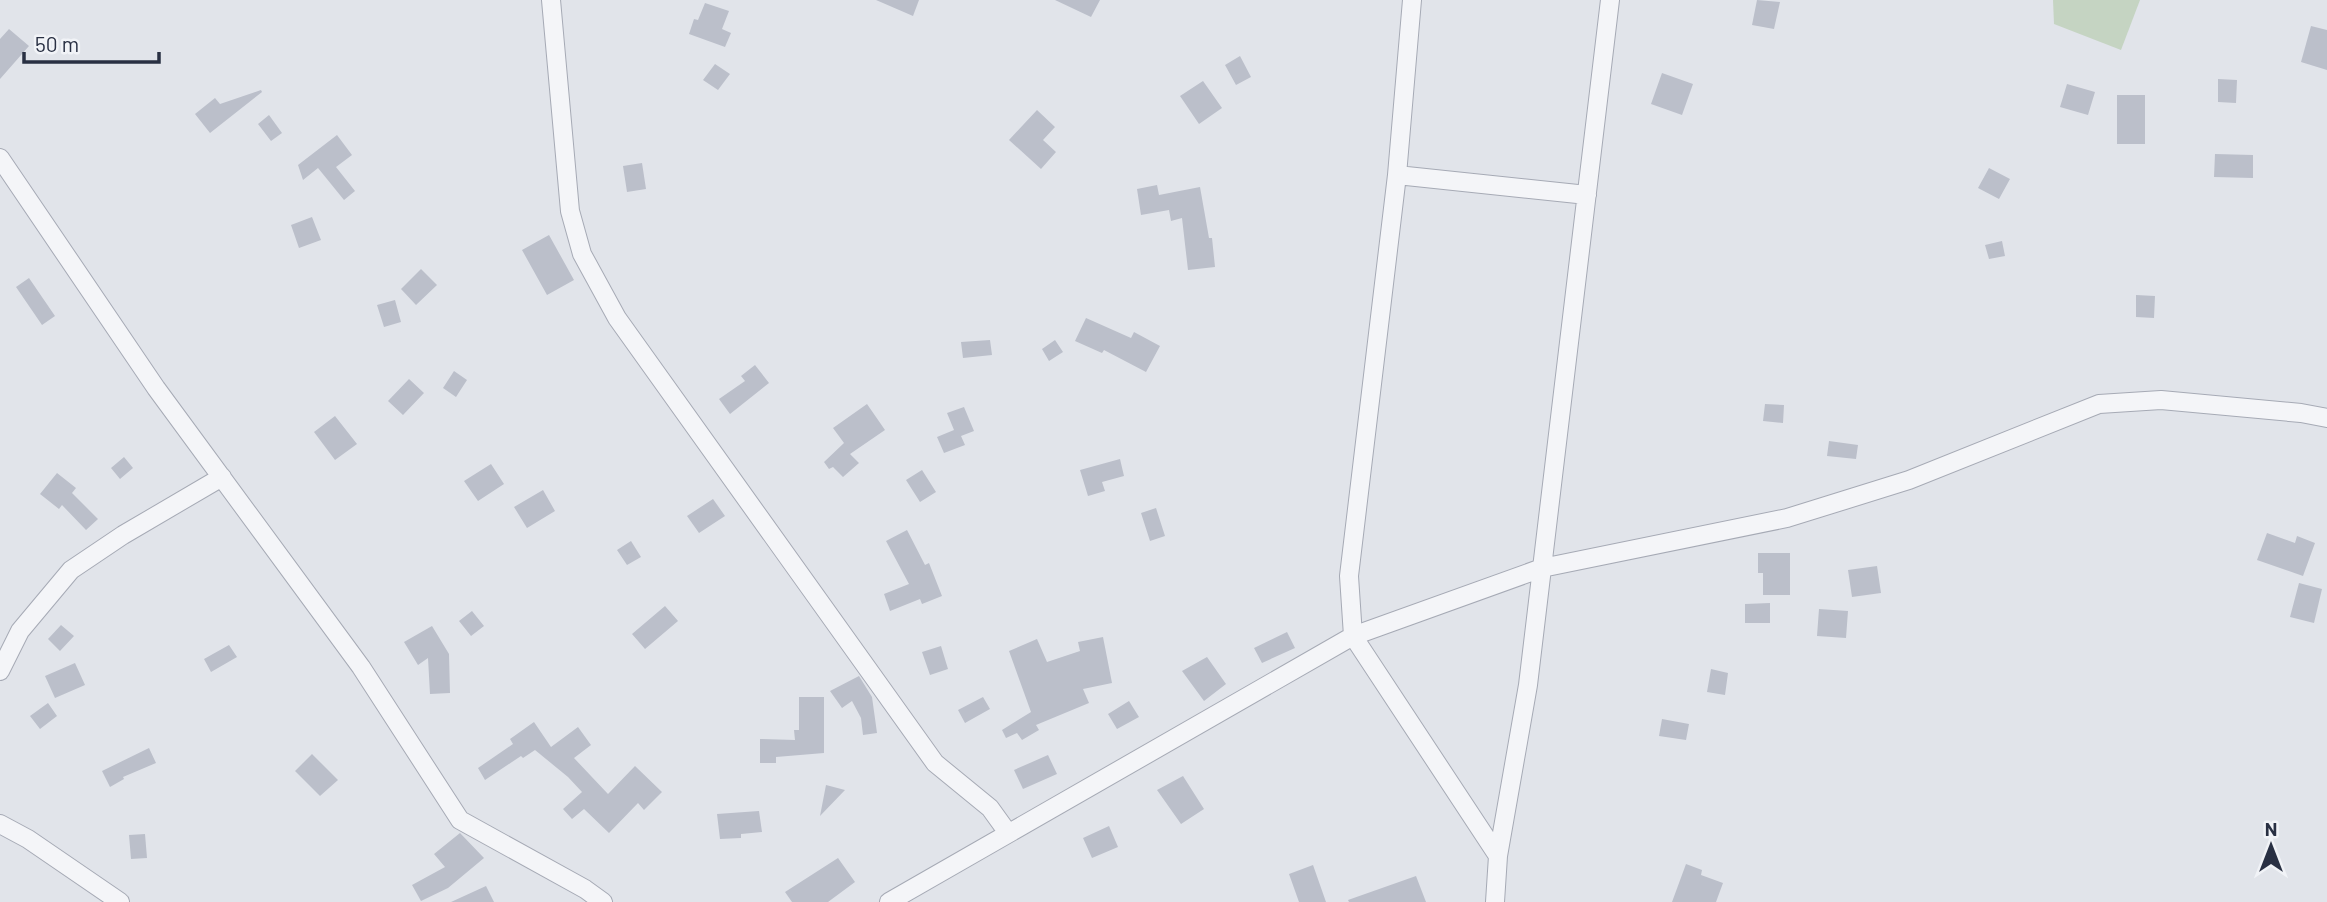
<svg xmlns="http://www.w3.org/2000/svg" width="2327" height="902" font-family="Barlow,sans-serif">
	<rect width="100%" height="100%" fill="#e1e4ea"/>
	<path fill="#c5d4c2" d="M2053,0H2140L2121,50L2054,24Z"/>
	<path fill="#bbbfca" d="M876,0H919L913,16Z
		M1055,0H1100L1091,17Z
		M1757,0L1780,2L1774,29L1752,25Z
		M705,3L729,11L722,29L731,33L725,47L689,34L694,19L698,20Z
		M2311,26L2327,30V70L2301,62Z
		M9,29L29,46L0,79V39Z
		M1240,56L1251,77L1236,85L1225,65Z
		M715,64L730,74L718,90L703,80Z
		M1662,73L1693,84L1682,115L1651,104Z
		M2218,79L2237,80L2236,103L2218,102Z
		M1203,81L1222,108L1199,124L1180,96Z
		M2067,84L2095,92L2088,115L2060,107Z
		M261,90L262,92L210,133L195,114L215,98L220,104Z
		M2117,95H2145V144H2117Z
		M1037,110L1055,127L1043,140L1056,152L1041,169L1009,140Z
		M269,115L282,133L271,141L258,124Z
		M337,135L352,155L336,167L355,191L344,200L318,168L303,180L298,165Z
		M2215,154L2253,155V178L2214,177Z
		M642,163L646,189L627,192L623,166Z
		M1989,168L2010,179L1999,199L1978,188Z
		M1157,185L1159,195L1200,187L1209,238H1212L1215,267L1188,270L1182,218L1171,221L1169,210L1141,215L1137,189Z
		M312,217L321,240L299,248L291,225Z
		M549,235L574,280L547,295L522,250Z
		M2002,241L2005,256L1989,259L1985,245Z
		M421,269L437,285L416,305L401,289Z
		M29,278L55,316L42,325L16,287Z
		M2136,295L2155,296L2154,318L2136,317Z
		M395,300L401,322L384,327L377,305Z
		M1086,318L1131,338L1134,332L1160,346L1146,372L1104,350L1102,353L1075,341Z
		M990,340L992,355L963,358L961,342Z
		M1055,340L1063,352L1049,361L1042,349Z
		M755,365L769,383L730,414L719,399L745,381L741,376Z
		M454,371L467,380L456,397L443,388Z
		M409,379L424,393L403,415L388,401Z
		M867,404L885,430L850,454L859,463L843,477L833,467L829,469L824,462L844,443L833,428Z
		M1765,404L1784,405L1783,423L1763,421Z
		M964,407L974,431L961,436L965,445L944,453L937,437L954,430L947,413Z
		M335,416L357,444L335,460L314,432Z
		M1829,441L1858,445L1856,459L1827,456Z
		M124,457L133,468L120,479L111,468Z
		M1120,459L1124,476L1102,482L1105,491L1088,496L1080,470Z
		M491,464L504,484L478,501L464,481Z
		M922,470L936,492L920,502L906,480Z
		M57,473L76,488L72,493L98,519L86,530L62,505L59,509L40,494Z
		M543,490L555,511L527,528L514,507Z
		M713,499L725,516L699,533L687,516Z
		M1156,508L1165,536L1150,541L1141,513Z
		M907,530L925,565L929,563L942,596L922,604L920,599L890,611L884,594L909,584L886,541Z
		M2267,533L2295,543L2297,536L2315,543L2303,576L2257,560Z
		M631,541L641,557L627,565L617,550Z
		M1758,553H1790V595H1763V573H1758Z
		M1877,566L1881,593L1852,597L1848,570Z
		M2299,583L2322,589L2314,623L2290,617Z
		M1770,603V623H1745V604Z
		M665,606L678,621L645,649L632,634Z
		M1819,609L1848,611L1846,638L1817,636Z
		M472,611L484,626L471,636L459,621Z
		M61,625L74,636L60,651L48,639Z
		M432,626L449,654L450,693L430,694L428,658L418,665L404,642Z
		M1287,632L1295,648L1262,663L1254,648Z
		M1103,637L1112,683L1083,689L1089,703L1036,725L1039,730L1022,740L1017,733L1006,738L1002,730L1031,712L1009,651L1037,639L1047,662L1080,651L1078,642Z
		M229,645L237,657L211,672L204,659Z
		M941,646L948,669L930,675L922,652Z
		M1207,657L1226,684L1204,701L1182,671Z
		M75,663L85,685L55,698L45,676Z
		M1711,669L1728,673L1725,695L1707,692Z
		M859,676L872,697L877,733L863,735L861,718L852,701L842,708L830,691Z
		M799,697H824V753L776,757V763H760V739L795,740L794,730H799Z
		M983,697L990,709L965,723L958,710Z
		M1129,701L1139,717L1117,729L1108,714Z
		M48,703L57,716L40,729L30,716Z
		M1662,719L1689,724L1686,740L1659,736Z
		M534,722L551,747L578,727L591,745L574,758L608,794L635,766L662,792L644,810L638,803L609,833L584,809L572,819L563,809L582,792L568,777L535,750L523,758L521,756L485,780L478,768L513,744L510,739Z
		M149,748L156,763L123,777L124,779L110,787L102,771Z
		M312,754L338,780L320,796L295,771Z
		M1048,755L1057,774L1023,789L1014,770Z
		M1183,776L1204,809L1181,824L1157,790Z
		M826,785L845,790L820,816Z
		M759,811L762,832L741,834V838L720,839L717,814Z
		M1109,826L1118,847L1092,858L1083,838Z
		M460,833L484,858L448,888L421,901L412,885L445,867L434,854Z
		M145,834L147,858L131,859L129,835Z
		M838,858L855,882L828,902H792L785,892Z
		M1686,864L1702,870L1701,875L1723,883L1716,902H1672Z
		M1313,865L1326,902H1299L1289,874Z
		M1416,876L1426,902H1349L1348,900Z
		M486,886L494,902H451Z"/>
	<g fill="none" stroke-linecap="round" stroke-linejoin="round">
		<defs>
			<path id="street" d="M551,0L570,211L582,254L617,318L935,763L990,808L1008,833
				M1412,0L1397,175L1349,576L1353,636L1498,856
				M0,158L156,388L361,667L460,820L585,889L603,902
				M1397,175L1587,195
				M0,671L20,631L71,570L123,535L222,477
				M0,824L28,839L120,902
				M889,902L1353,636L1542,568L1787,518L1909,480L2099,404L2161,400L2301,413L2327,418
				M1495,902L1498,856L1528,685L1610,0"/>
		</defs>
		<use href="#street" stroke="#a6aab5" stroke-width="20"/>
		<use href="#street" stroke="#f4f5f8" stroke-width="18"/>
	</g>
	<g transform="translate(2271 846)" stroke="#f1f3f7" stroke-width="5" paint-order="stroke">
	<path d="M0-5L12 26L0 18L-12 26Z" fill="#293043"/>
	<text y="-10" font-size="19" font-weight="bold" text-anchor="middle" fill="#293043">N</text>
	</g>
	<path d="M24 52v10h135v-10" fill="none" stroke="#293043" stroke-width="3.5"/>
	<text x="35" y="52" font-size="21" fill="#293043" stroke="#f1f3f7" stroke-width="5" paint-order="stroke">50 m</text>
</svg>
